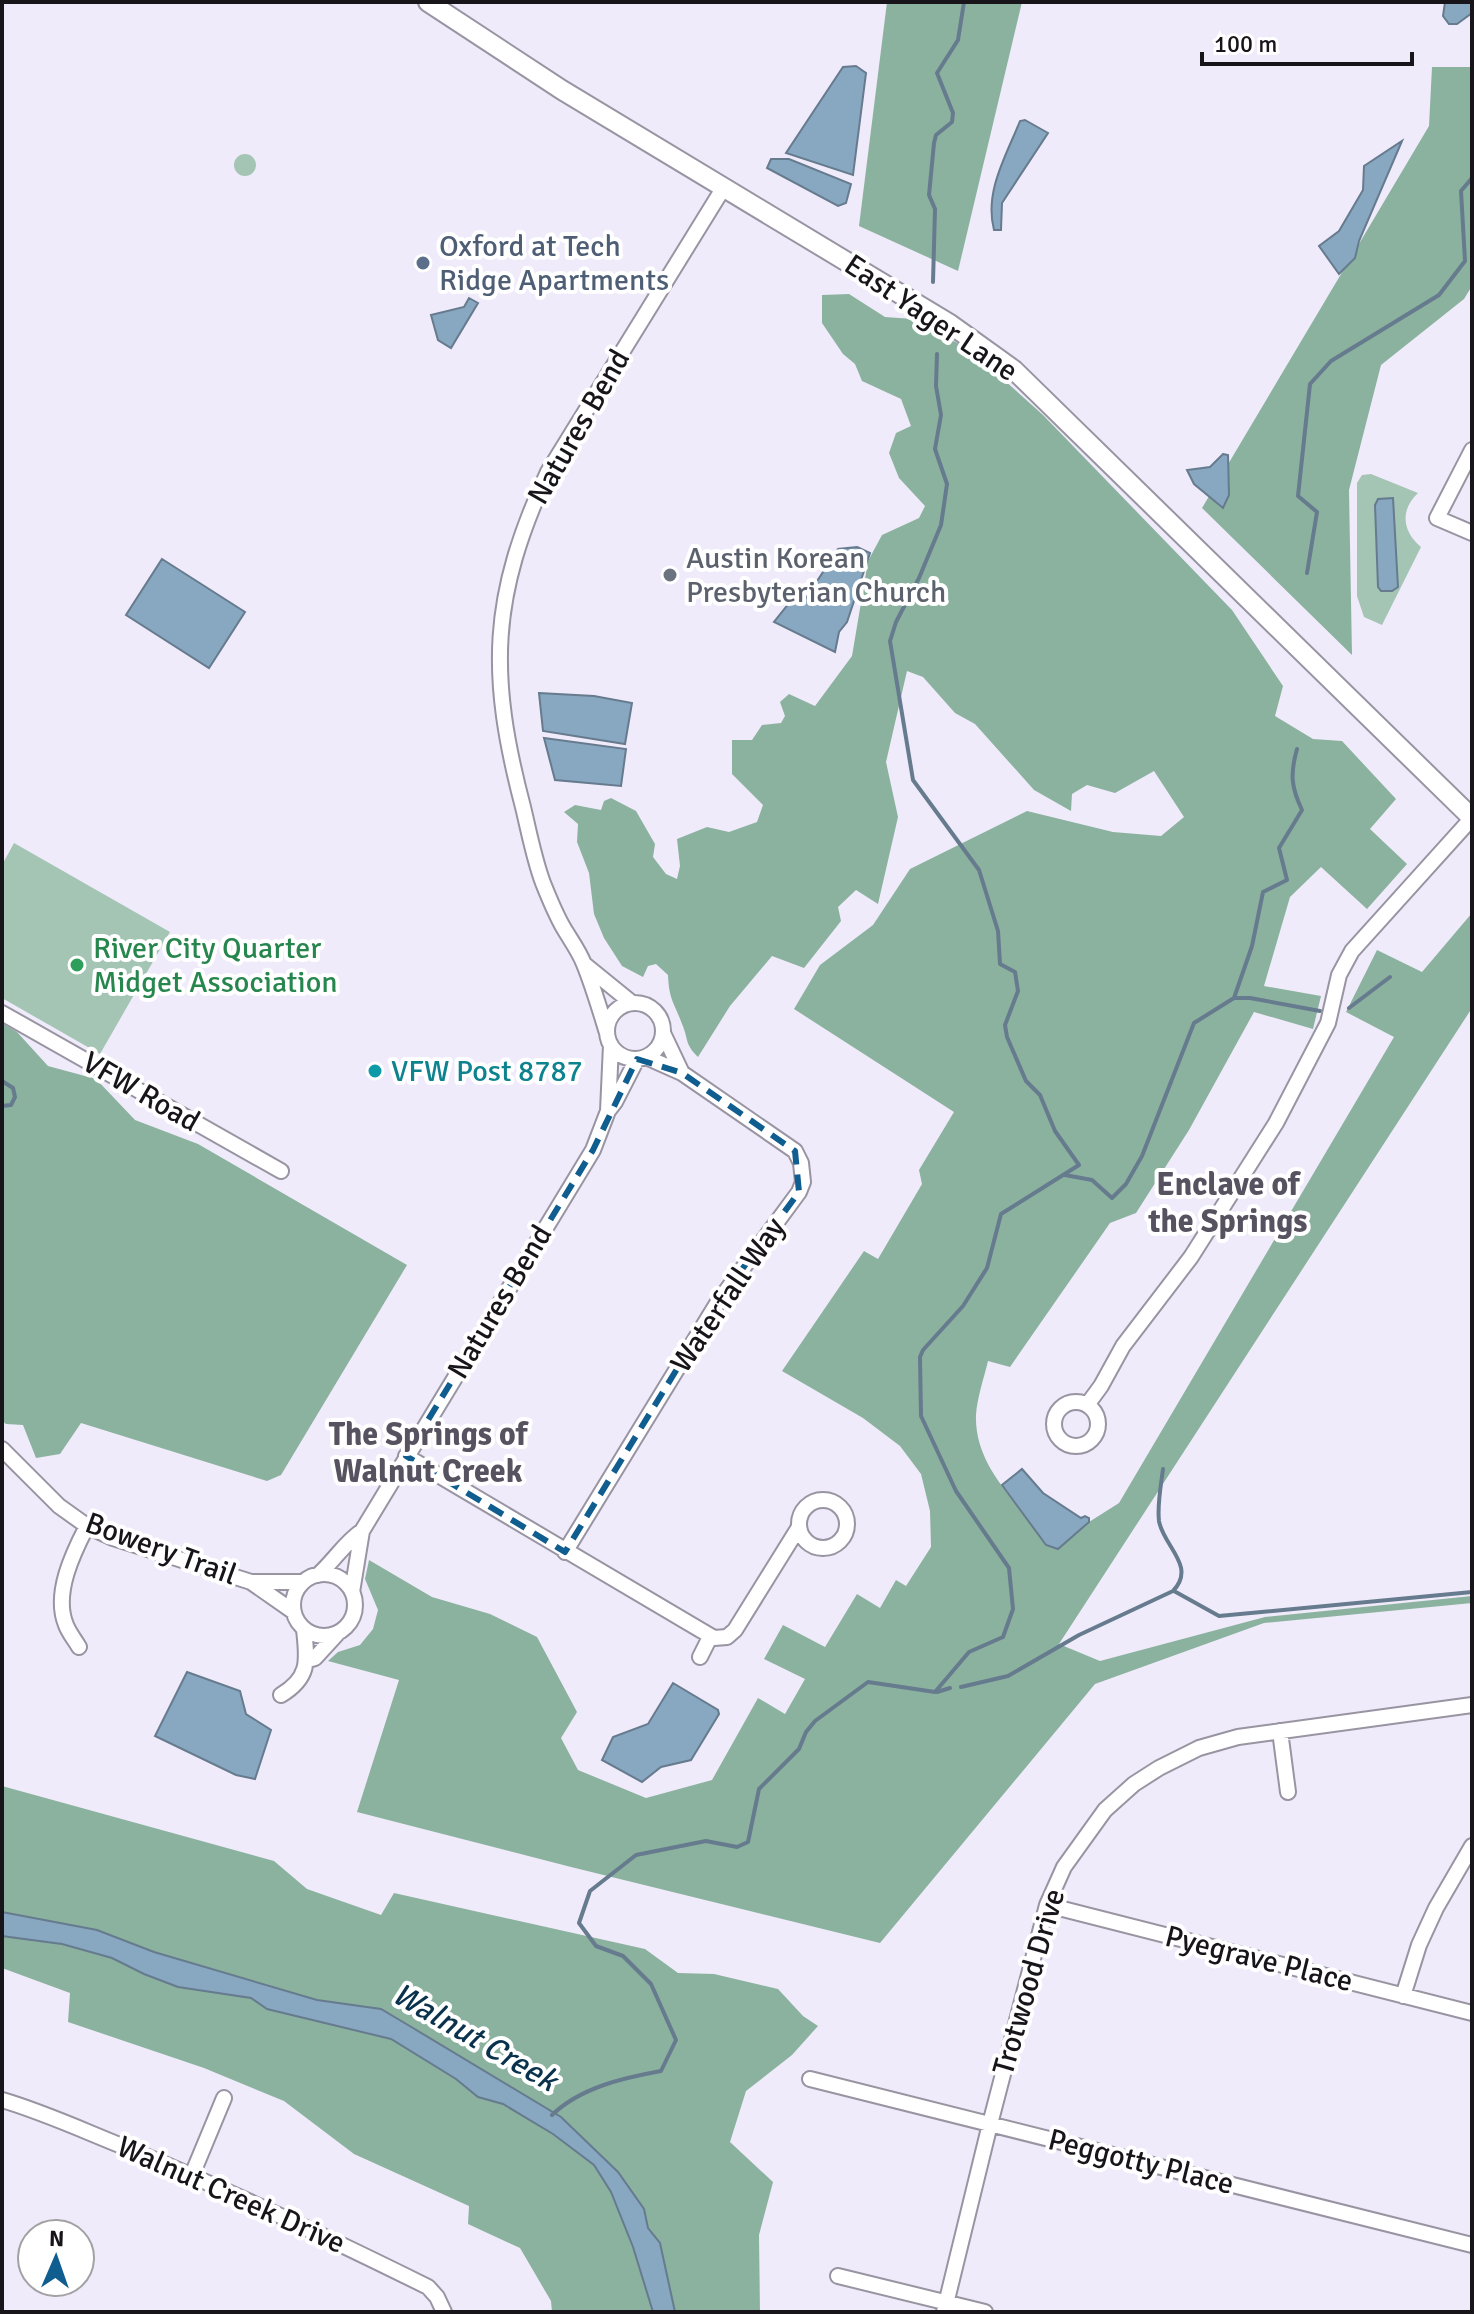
<svg xmlns="http://www.w3.org/2000/svg" width="1474" height="2314" font-family="Signika,sans-serif">
	<rect width="100%" height="100%" fill="#f0ebfa"/>
	<path fill="#a4c4b4" d="M234 165a11 11 0 1 1 22 0a11 11 0 1 1-22 0Z
		M1371,474L1418,493C1400,510 1402,531 1421,547L1382,625L1364,617L1357,596V483L1362,475Z
		M14,843L170,932L100,1054L2,998V865Z"/>
	<path fill="#8bb29f" d="M887,2H1022L958,271L859,226Z
		M1432,67H1472V286L1464,299L1381,365L1349,490L1352,655L1202,508L1429,126Z
		M849,294L885,317L913,319L972,351L1043,415L1232,610L1283,686L1275,716L1313,739L1342,741L1396,799L1370,829L1407,864L1367,909L1321,867L1290,897L1264,986L1321,996L1313,1029L1254,1012L1189,1130L1136,1213L1110,1223L1010,1367L988,1361C984,1378 977,1398 976,1415C974,1470 1025,1511 1058,1549L1089,1522L1119,1503L1394,1037L1346,1012L1377,950L1422,972L1472,913V1008L1059,1644L1100,1661L1265,1617L1472,1596V1603L1264,1623L1095,1684L880,1943L571,1867L357,1812L399,1680L328,1661L338,1652L360,1645L373,1629L378,1610L365,1579L369,1560L432,1597L490,1614L537,1637L577,1712L561,1738L578,1770L646,1798L712,1780L758,1698L785,1714L805,1679L764,1659L783,1625L825,1647L857,1594L880,1608L896,1580L906,1586L931,1547L930,1511L921,1474L900,1446L863,1418L782,1371L864,1251L878,1259L922,1184L919,1170L954,1112L794,1009L820,965L873,925L910,869L1027,811L1113,832L1161,836L1184,817L1154,771L1115,793L1087,785L1072,794L1071,811L1034,790L975,724L955,713L923,677L907,671L886,762L898,817L878,904L856,890L838,907L841,921L804,968L772,956L730,1006L698,1057C684,1043 689,1040 682,1024C674,1002 669,1000 668,975L656,964L648,966L643,977L622,966L604,938L594,914L589,873L577,842L578,824L564,812L575,805L601,810L604,801L611,798L636,811L655,844L653,857L666,874L677,879L680,866L677,839L707,827L729,832L757,822L763,805L732,774V740H752L762,725L781,723L785,716L780,702L789,694L815,706L852,656L868,561L882,535L919,518L925,506L899,478L889,453L896,433L911,426L901,399L862,381L855,364L843,354L822,323V295Z
		M2,1023L17,1032L48,1066L96,1079L135,1120L198,1144L407,1265L281,1475L267,1481L81,1423L60,1454L36,1458L23,1425L6,1424L2,1421Z
		M2,1786L274,1861L307,1889L381,1915L394,1893L645,1949L678,1973L714,1974L778,1989L803,2016L818,2026L792,2055L746,2091L730,2142L773,2182L759,2235L760,2312H552L551,2301L520,2248L468,2224L469,2206L354,2154L284,2101L204,2068L68,2022L70,1993L2,1968Z"/>
	<path fill="#88a7c0" stroke="#667b8e" stroke-width="2" d="M1445,2H1472V13L1457,24H1449L1443,16Z
		M856,66L866,73L853,175L786,153L843,67Z
		M1025,120L1048,133L1002,203L1001,230H994C984,192 1006,156 1020,121Z
		M1402,141L1359,241L1355,258L1339,274L1319,246L1339,231L1363,190L1364,166Z
		M771,159H789L851,184L846,203L838,206L767,168Z
		M469,298L478,303L451,348L438,340L431,315L464,307Z
		M1223,454L1228,455L1229,495L1223,508L1194,484L1187,470L1210,467Z
		M1393,498L1398,587L1392,591H1381L1378,587L1375,505L1378,499Z
		M857,547L870,553L847,622L839,632L835,652L774,622L790,602L806,598L838,549Z
		M162,559L245,612L209,668L126,615Z
		M539,693L594,696L632,703L625,744L543,731Z
		M544,738L626,749L621,786L555,780Z
		M1022,1469L1043,1493L1081,1518L1085,1516L1089,1518V1522L1058,1549L1046,1545L1002,1485Z
		M187,1672L240,1691L246,1714L271,1730L255,1779L236,1775L155,1736Z
		M673,1683L718,1710L719,1714L691,1760L661,1767L642,1782L602,1760L613,1737L648,1724Z
		M2,1912L97,1930L154,1952L317,2000L381,2009L408,2025L561,2117L618,2172L644,2209L648,2228L660,2243L675,2312H653L633,2247L611,2192L594,2165L553,2134L503,2104L478,2097L456,2079L391,2039L267,2009L251,1998L178,1987L144,1974L112,1958L62,1944L2,1936Z"/>
	<g fill="none" stroke-linecap="round" stroke-linejoin="round">
		<path stroke="#667b8e" stroke-width="4" d="M933,282L935,209L929,195L934,143L936,135L952,122L953,113L937,73L958,40L964,2
			M1307,573L1317,512L1298,496L1310,384L1331,361L1439,295L1465,261L1461,191L1472,178
			M1234,998H1250L1320,1011
			M1349,1008L1390,977
			M2,1081L13,1088L15,1097L11,1105L2,1106
			M1065,1175L1092,1180L1112,1198L1126,1184L1142,1156L1194,1023L1234,998L1252,946L1263,892L1287,880L1279,848L1302,810C1291,787 1290,774 1297,749
			M1174,1591L1219,1616L1472,1592
			M961,1687L1008,1676L1079,1635L1173,1591C1197,1566 1163,1546 1159,1521C1157,1505 1161,1485 1163,1469
			M937,1692L950,1688
			M552,2115C580,2088 622,2078 661,2071L676,2040L651,1984L623,1956L596,1946L579,1923L590,1891L636,1855L706,1841L737,1847L748,1842L759,1789L799,1749L806,1732L815,1721L868,1682L935,1692L969,1652L1003,1637L1013,1609L1009,1568L956,1491L921,1416L920,1357L923,1350L963,1306L987,1268L1001,1214L1079,1165L1055,1131L1040,1095L1026,1081L1007,1037L1005,1025L1018,991L1015,972L1000,964L998,931L979,870L913,780L890,641L896,622L919,578L941,525L947,484L935,449L941,415L936,386L937,354"/>
		<defs>
			<path id="minor" d="M1472,450L1437,518L1472,533
				M584,964L632,1003
				M607 1031a28 28 0 1 1 56 0a28 28 0 1 1-56 0Z
				M2,1013L281,1171
				M607,1033C600,1010 593,986 584,964C579,951 570,939 563,927C555,913 549,898 543,883C534,859 529,832 523,807C488,674 490,597 548,472L724,187
				M663,1033L682,1073
				M608,1111L611,1045
				M1054 1424a22 22 0 1 1 44 0a22 22 0 1 1-44 0Z
				M1087,1405L1101,1386L1123,1346L1191,1257L1276,1123L1328,1023L1339,975L1352,951L1472,818
				M2,1449L59,1506L87,1526L113,1538L251,1582H303
				M406,1456L714,1638L727,1637L735,1630L799,1527
				M799 1524a24 24 0 1 1 48 0a24 24 0 1 1-48 0Z
				M565,1552L718,1302L799,1192L803,1182L801,1163L795,1151L682,1073L646,1057
				M293 1605a31 31 0 1 1 62 0a31 31 0 1 1-62 0Z
				M318,1575C334,1561 345,1542 362,1531
				M251,1582L294,1612
				M352,1592L362,1531L593,1150L608,1111L615,1102L637,1059
				M79,1647C75,1640 69,1633 66,1625C53,1594 73,1553 87,1526
				M700,1657L710,1637
				M308,1660L315,1658L337,1634
				M281,1695C311,1677 307,1659 304,1629
				M1280,1731L1288,1792
				M1047,1905L1472,2013
				M1403,1996L1419,1945L1436,1908L1472,1846
				M810,2079L1472,2245
				M2,2100C43,2112 82,2130 122,2146C226,2189 327,2237 428,2287L437,2297L444,2312
				M192,2175L224,2098
				M838,2276L985,2312
				M944,2312L990,2124L1047,1905L1064,1867L1105,1810L1134,1784L1159,1768L1199,1748L1238,1737L1472,1705"/>
			<path id="tertiary" d="M428,2L562,90L950,324L1014,370L1472,818"/>
		</defs>
		<use href="#minor" stroke="#9994a2" stroke-width="18"/>
		<use href="#tertiary" stroke="#9994a2" stroke-width="22"/>
		<use href="#minor" stroke="#fff" stroke-width="14"/>
		<use href="#tertiary" stroke="#fff" stroke-width="18"/>
	</g>
	<path fill="none" stroke="#105d90" stroke-width="6" stroke-dasharray="16 10" stroke-linejoin="round" d="M637,1059L682,1073L795,1151L799,1192L718,1302L565,1552L406,1456L593,1150Z"/>
	<circle fill="#5c6f8a" stroke="#fff" stroke-width="3" cx="423" cy="263" r="8"/>
	<circle fill="#6b7280" stroke="#fff" stroke-width="3" cx="670" cy="575" r="8"/>
	<circle fill="#2e9e5b" stroke="#fff" stroke-width="3" cx="77" cy="965" r="8"/>
	<circle fill="#0f9aa8" stroke="#fff" stroke-width="3" cx="375" cy="1071" r="8"/>
	<g text-anchor="middle" dominant-baseline="central" stroke-width="8" stroke-linejoin="round" paint-order="stroke">
		<g font-size="30" fill="#4e5e75" stroke="#fff" text-anchor="start">
			<text x="439" y="246">Oxford at Tech<tspan x="439" dy="34">Ridge Apartments</tspan></text>
		</g>
		<g font-size="30" fill="#17151a" stroke="#fff">
			<text transform="translate(931 318) rotate(34)">East Yager Lane</text>
			<text transform="translate(579 427) rotate(-60)">Natures Bend</text>
			<text transform="translate(141 1092) rotate(30)">VFW Road</text>
			<text transform="translate(728 1295) rotate(-56)">Waterfall Way</text>
			<text transform="translate(500 1302) rotate(-59)">Natures Bend</text>
			<text transform="translate(161 1549) rotate(20)">Bowery Trail</text>
			<text transform="translate(1259 1959) rotate(14)">Pyegrave Place</text>
			<text transform="translate(1029 1982) rotate(-74)">Trotwood Drive</text>
			<text transform="translate(1141 2162) rotate(14)">Peggotty Place</text>
			<text transform="translate(231 2195) rotate(24)">Walnut Creek Drive</text>
		</g>
		<g font-size="30" fill="#5b616d" stroke="#fff" text-anchor="start">
			<text x="686" y="558">Austin Korean<tspan x="686" dy="34">Presbyterian Church</tspan></text>
		</g>
		<g font-size="30" fill="#27864d" stroke="#fff" text-anchor="start">
			<text x="93" y="948">River City Quarter<tspan x="93" dy="34">Midget Association</tspan></text>
		</g>
		<g font-size="30" fill="#0d838f" stroke="#fff" text-anchor="start">
			<text x="391" y="1071">VFW Post 8787</text>
		</g>
		<g font-size="32" font-weight="bold" fill="#57525f" stroke="#fff">
			<text x="1228" y="1184">Enclave of<tspan x="1228" dy="37">the Springs</tspan></text>
			<text x="428" y="1434">The Springs of<tspan x="428" dy="37">Walnut Creek</tspan></text>
		</g>
		<g font-size="32" font-style="italic" fill="#0b324d" stroke="#fff">
			<text transform="translate(475 2037) rotate(30)">Walnut Creek</text>
		</g>
	</g>
	<rect width="1474" height="2314" fill="none" stroke="#17151a" stroke-width="8"/>
	<g transform="translate(56 2258) rotate(2)"><circle r="38" fill="#ffffff" stroke="#a2a1a3" stroke-width="2"/>
	<path d="M0-6L14 30L0 20L-14 30Z" fill="#105d90"/>
	<text y="-12" font-size="22" font-weight="bold" text-anchor="middle" fill="#17151a">N</text>
	</g>
	<path d="M1202 52v12h210v-12" fill="none" stroke="#17151a" stroke-width="4"/>
	<text x="1214" y="52" font-size="24" fill="#17151a" stroke="#ffffff" stroke-width="6" paint-order="stroke">100 m</text>
</svg>
